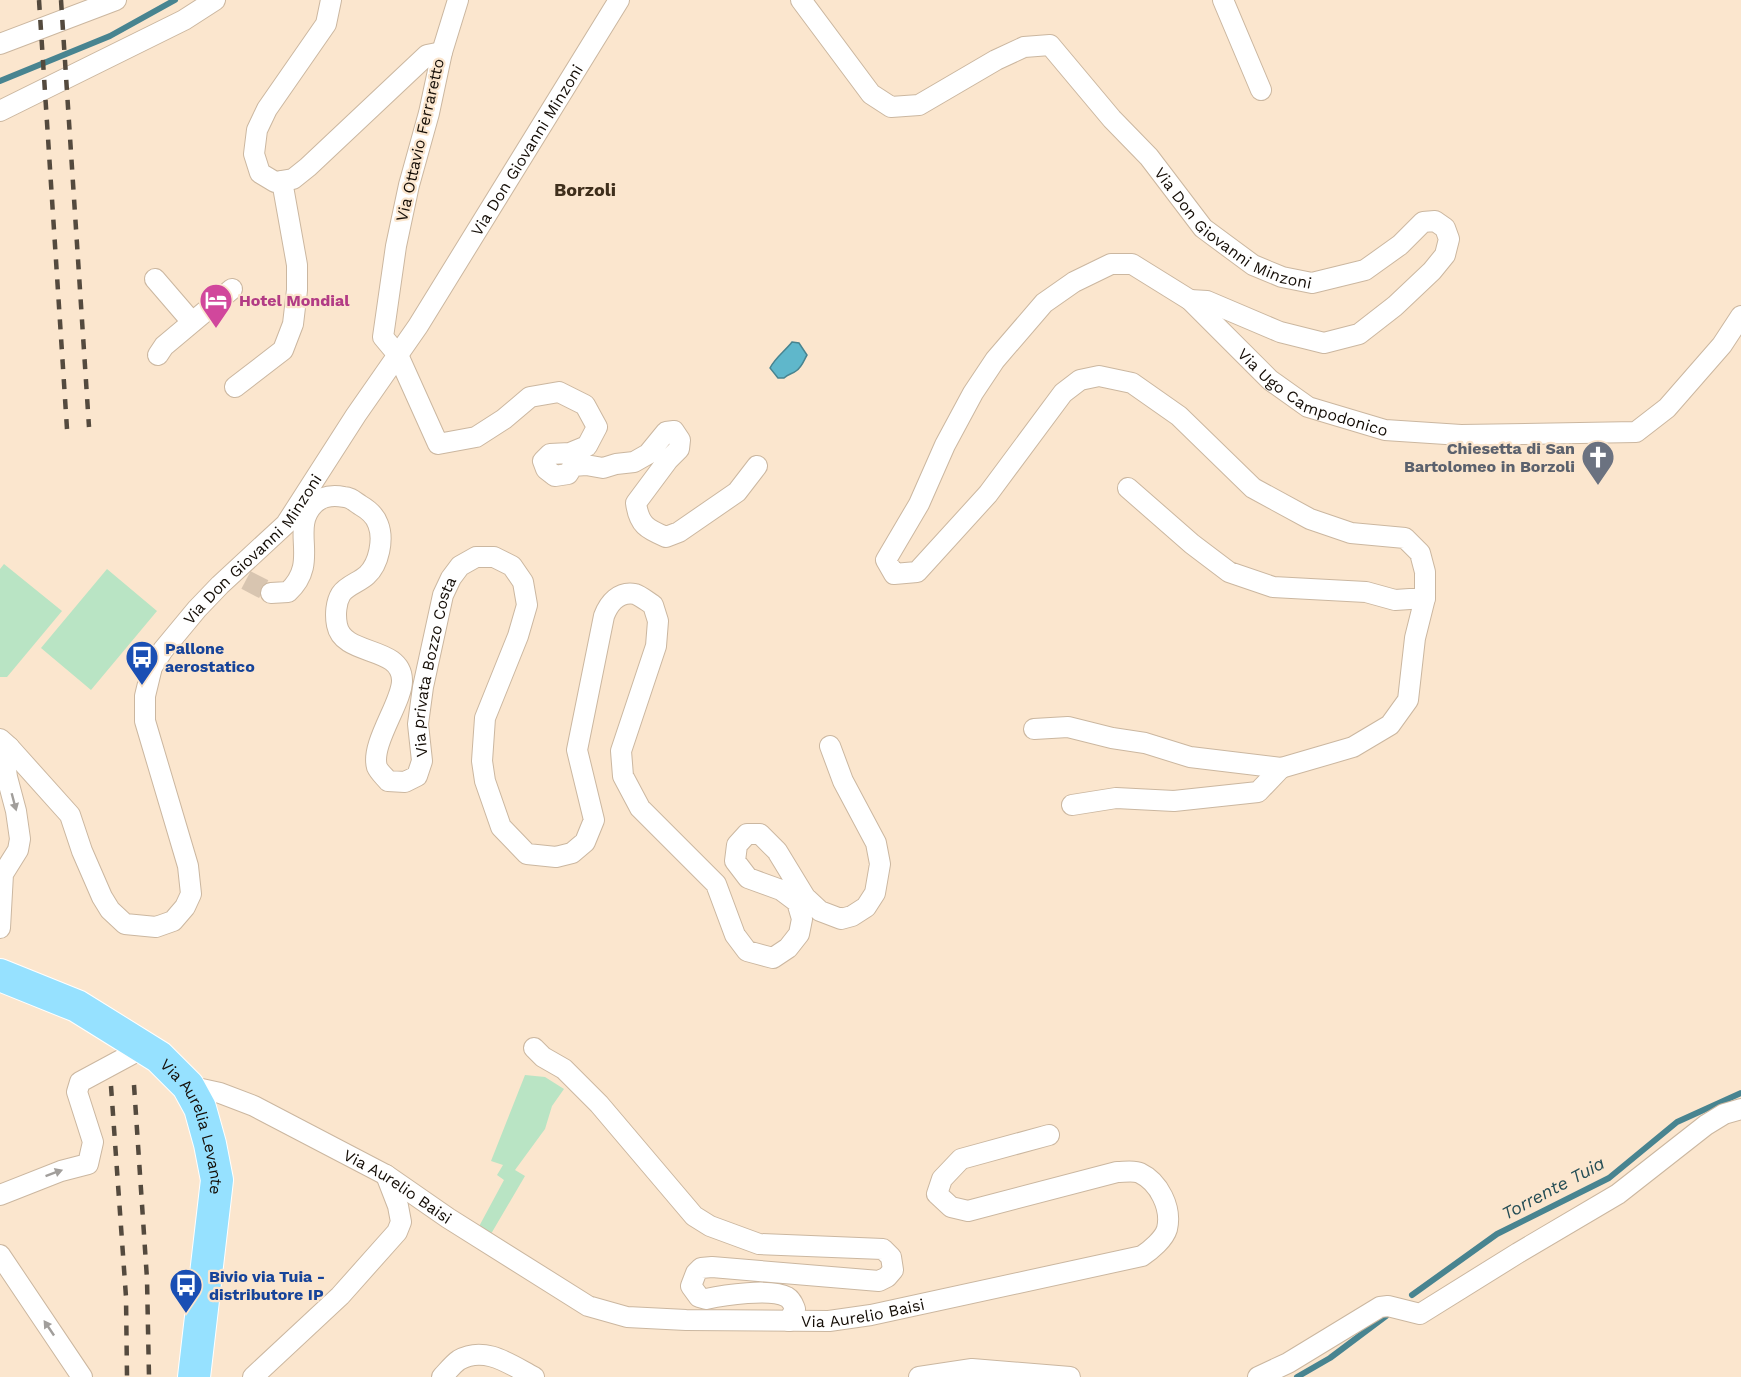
<svg xmlns="http://www.w3.org/2000/svg" width="1741" height="1377" font-family="'Work Sans',sans-serif">
	<rect width="100%" height="100%" fill="#fbe6ce"/>
	<path fill="#b9e4c4" d="M4,564L62,611L7,677H0V569Z
		M107,569L157,611L91,690L41,648Z
		M525,1075L545,1077L564,1089L552,1106L545,1129L515,1170L525,1176L488,1239L476,1232L504,1180L497,1175L503,1165L491,1161Z"/>
	<path fill="#5fb7cb" stroke="#488490" stroke-width="1.5" d="M792,342L799,343L807,355C804,360 802,367 796,371C792,374 788,374 784,378H778L770,368C775,358 785,351 792,342Z"/>
	<g fill="none" stroke-linecap="round" stroke-linejoin="round">
		<path stroke="#488490" stroke-width="6" d="M0,81L110,36L175,0
			M1412,1295L1497,1234L1609,1178L1677,1122L1741,1093
			M1297,1377L1330,1358L1386,1316"/>
		<path stroke="#d8c5b0" stroke-width="20" stroke-dasharray="20 10" stroke-linecap="butt" d="M246,580L271,593"/>
		<defs>
			<g id="street">
				<path d="M331,0L326,24L267,109L257,130L254,154L260,173L275,182L293,179L308,167L427,55L442,52L429,113L409,185L396,246L383,337L398,355L438,444L476,437L504,419L530,397L559,392L585,405L597,427L587,446L570,453L550,454L543,461L546,469L555,476L568,474L573,466L586,465L603,468L616,464L634,462L648,454L666,432L674,431L680,440L679,449L668,460L636,503C639,525 647,529 666,537L679,532L737,492L757,466"/>
				<path id="s1" d="M801,0L871,94L891,107L919,105L996,60L1024,47L1050,45L1112,119L1149,157L1203,228L1253,265L1282,277L1312,283L1365,270L1400,245L1423,222L1435,221L1445,228L1449,239L1445,255L1432,271L1395,306L1359,334L1324,343L1280,332L1207,301L1190,300"/>
				<path d="M1223,0L1261,90"/>
				<path d="M0,44L116,0"/>
				<path d="M442,52L458,0"/>
				<path d="M0,111L184,20L215,0"/>
				<path d="M155,279L192,322"/>
				<path d="M158,355L164,346L232,289"/>
				<path d="M235,387L283,350L293,324L297,290V265L282,181"/>
				<path id="s2" d="M1128,488L1192,544L1229,572L1273,587L1366,592L1395,600L1425,598V572L1420,553L1405,538L1351,533L1310,519L1253,488L1179,416L1132,383L1099,376L1080,380L1063,393L988,494L917,572L894,574L886,560L919,504L945,445L973,393L995,360L1044,303L1074,282L1111,264H1132L1190,300L1270,380L1308,407L1385,430L1461,435L1636,432L1667,408L1722,345L1741,316"/>
				<path id="s3" d="M271,593L288,592C321,562 289,529 314,504C322,496 333,495 344,497C350,497 354,501 360,505C367,509 375,515 378,524C384,539 379,564 367,575C360,582 347,585 341,594C336,602 335,615 337,625C343,657 401,645 402,680C403,701 370,744 377,767C379,772 385,777 388,781L405,782L417,776L422,761L418,724L423,687L443,595L451,578L460,566L476,557H494L512,566L523,582L527,605L518,636L485,718L482,761L485,781L501,827L527,854L556,857L572,853L585,842L594,820L577,750L604,616C609,603 619,591 635,594C641,596 648,602 653,605L658,621L656,646L621,751L623,776L640,808L716,884L735,935L747,951L773,958L788,948L799,934L802,919L797,902L781,890L748,878L735,861L737,845L747,834H760L777,851L805,897L820,911L841,919L852,916L866,907L875,893L880,864L876,843L843,781L830,746"/>
				<path d="M1034,729L1068,727L1112,738L1145,743L1190,757L1281,768L1353,747L1390,725L1408,700L1415,638L1425,598"/>
				<path id="s4" d="M0,739L9,747L70,815L82,851L102,897L110,910L125,924L156,927L173,921L185,907L191,894L188,866L145,721V696L152,667L163,650L197,609L220,585L286,524L356,415L418,326L619,0"/>
				<path d="M1072,805L1116,798L1174,801L1258,792L1281,768"/>
				<path d="M0,928L3,874L18,850L20,839L16,811L7,777L4,756L9,747"/>
				<path d="M534,1048L543,1057L564,1069L599,1104L694,1216L710,1226L759,1244L883,1249L891,1257L893,1270L887,1277L879,1281L712,1267L701,1268L696,1273L691,1286L699,1297L706,1299C724,1295 771,1288 787,1297C792,1300 793,1304 795,1309L789,1321"/>
				<path id="s5" d="M188,1086L220,1093L254,1106L386,1175L448,1218L588,1306L627,1317L686,1320L829,1321L871,1315L1142,1256C1151,1250 1164,1239 1167,1229C1172,1208 1159,1182 1140,1173C1134,1170 1124,1172 1117,1172L968,1211L951,1207L937,1194L942,1179L961,1159L1049,1135"/>
				<path d="M0,1195L61,1171L88,1164L93,1142L77,1092L80,1082L132,1054L141,1045"/>
				<path d="M0,1255L82,1377"/>
				<path d="M253,1377L340,1296L397,1232L401,1222L398,1206L386,1175"/>
				<path d="M442,1377C447,1372 453,1364 459,1360C485,1345 511,1365 534,1377"/>
				<path d="M919,1377L972,1369L1070,1377"/>
				<path d="M1258,1377L1288,1363L1380,1307L1388,1306L1420,1314L1518,1253L1618,1194L1706,1125L1724,1114L1741,1109"/>
			</g>
			<g id="primary">
				<path id="s6" d="M0,975L77,1006L159,1057L188,1086L200,1108L210,1144L217,1180L194,1377"/>
			</g>
		</defs>
		<use href="#street" stroke="#cbb7a0" stroke-width="22"/>
		<use href="#primary" stroke="#fff" stroke-width="34"/>
		<use href="#street" stroke="#fff" stroke-width="20"/>
		<use href="#primary" stroke="#96e1ff" stroke-width="32"/>
		<path stroke="#544a3e" stroke-width="4.5" stroke-dasharray="10 10" stroke-linecap="butt" d="M39,0L67,429
			M61,0L89,427
			M134,1085L147,1279L149,1377
			M111,1086L126,1297L127,1377"/>
	</g>
	<defs><path id="oneway-solid" d="M-6-.8H1V-3.2L6.5 0L1 3.2V.8H-6Z" transform="scale(1.5)"/></defs>
	<g fill="#a19e9b">
		<use href="#oneway-solid" transform="translate(14 802) rotate(75)"/>
		<use href="#oneway-solid" transform="translate(54 1173) rotate(-20)"/>
		<use href="#oneway-solid" transform="translate(49 1328) rotate(-124)"/>
	</g>
	<defs>
		<symbol id="hotel-pin" viewBox="-11 -11 22 30"><path d="M0 17L-7.5 6A9.5 9.5 0 1 1 7.5 6Z" fill="#d1479c" stroke="#fbe6ce"/><path d="M-6-4.5h1.5V1H6V5H4.5V3h-9V5H-6ZM-4 0a1.8 1.8 0 1 1 3.6 0ZM.5 0V-2.5h3Q6-2.5 6 0Z" fill="#fff"/></symbol>
		<symbol id="church-pin" viewBox="-11 -11 22 30"><path d="M0 17L-7.5 6A9.5 9.5 0 1 1 7.5 6Z" fill="#6b7280" stroke="#fbe6ce"/><path d="M-1.2-6h2.4v3.5h3.3v2.4h-3.3V6h-2.4V-.1h-3.3v-2.4h3.3Z" fill="#fff"/></symbol>
		<symbol id="bus-pin" viewBox="-11 -11 22 30"><path d="M0 17L-7.5 6A9.5 9.5 0 1 1 7.5 6Z" fill="#1a4fb4" stroke="#fbe6ce"/><path d="M-5-6H5V4H4V6H2V4H-2V6H-4V4H-5ZM-3.5-4V0h7V-4ZM-3.5 1.2v1.5H-2V1.2ZM2 1.2v1.5H3.5V1.2Z" fill="#fff"/></symbol>
	</defs>
	<g fill-rule="evenodd">
		<use href="#hotel-pin" x="197" y="281" width="38" height="52"/>
		<use href="#church-pin" x="1579" y="438" width="38" height="52"/>
		<use href="#bus-pin" x="123" y="638" width="38" height="52"/>
		<use href="#bus-pin" x="167" y="1266" width="38" height="52"/>
	</g>
	<g text-anchor="middle" dominant-baseline="central" stroke-width="4.5" stroke-linejoin="round" paint-order="stroke">
		<g font-size="16" fill="#140d06" stroke="#fbe6ce">
			<text transform="translate(420 140) rotate(-77)">Via Ottavio Ferraretto</text>
			<text stroke="none"><textPath href="#s4" startOffset="1185">Via Don Giovanni Minzoni</textPath></text>
			<text stroke="none"><textPath href="#s1" startOffset="579">Via Don Giovanni Minzoni</textPath></text>
			<text stroke="none"><textPath href="#s2" startOffset="1694">Via Ugo Campodonico</textPath></text>
			<text stroke="none"><textPath href="#s4" startOffset="699">Via Don Giovanni Minzoni</textPath></text>
			<text stroke="none"><textPath href="#s3" startOffset="651">Via privata Bozzo Costa</textPath></text>
			<text stroke="none"><textPath href="#s6" startOffset="260">Via Aurelia Levante</textPath></text>
			<text stroke="none"><textPath href="#s5" startOffset="234">Via Aurelio Baisi</textPath></text>
			<text stroke="none"><textPath href="#s5" startOffset="736">Via Aurelio Baisi</textPath></text>
		</g>
		<g font-size="16" font-weight="bold" fill="#b23c85" stroke="#fbe6ce" text-anchor="start">
			<text x="239" y="300">Hotel Mondial</text>
		</g>
		<g font-size="16" font-weight="bold" fill="#5b616d" stroke="#fbe6ce" text-anchor="end">
			<text x="1575" y="448">Chiesetta di San<tspan x="1575" dy="18">Bartolomeo in Borzoli</tspan></text>
		</g>
		<g font-size="16" font-weight="bold" fill="#164399" stroke="#fbe6ce" text-anchor="start">
			<text x="165" y="648">Pallone<tspan x="165" dy="18">aerostatico</tspan></text>
			<text x="209" y="1276">Bivio via Tuia -<tspan x="209" dy="18">distributore IP</tspan></text>
		</g>
		<g font-size="18" font-weight="bold" fill="#3f2f1c" stroke="#fbe6ce">
			<text x="585" y="189">Borzoli</text>
		</g>
		<g font-size="18" font-style="italic" fill="#244d55" stroke="#fbe6ce">
			<text transform="translate(1553 1188) rotate(-28)">Torrente Tuia</text>
		</g>
	</g>
</svg>
